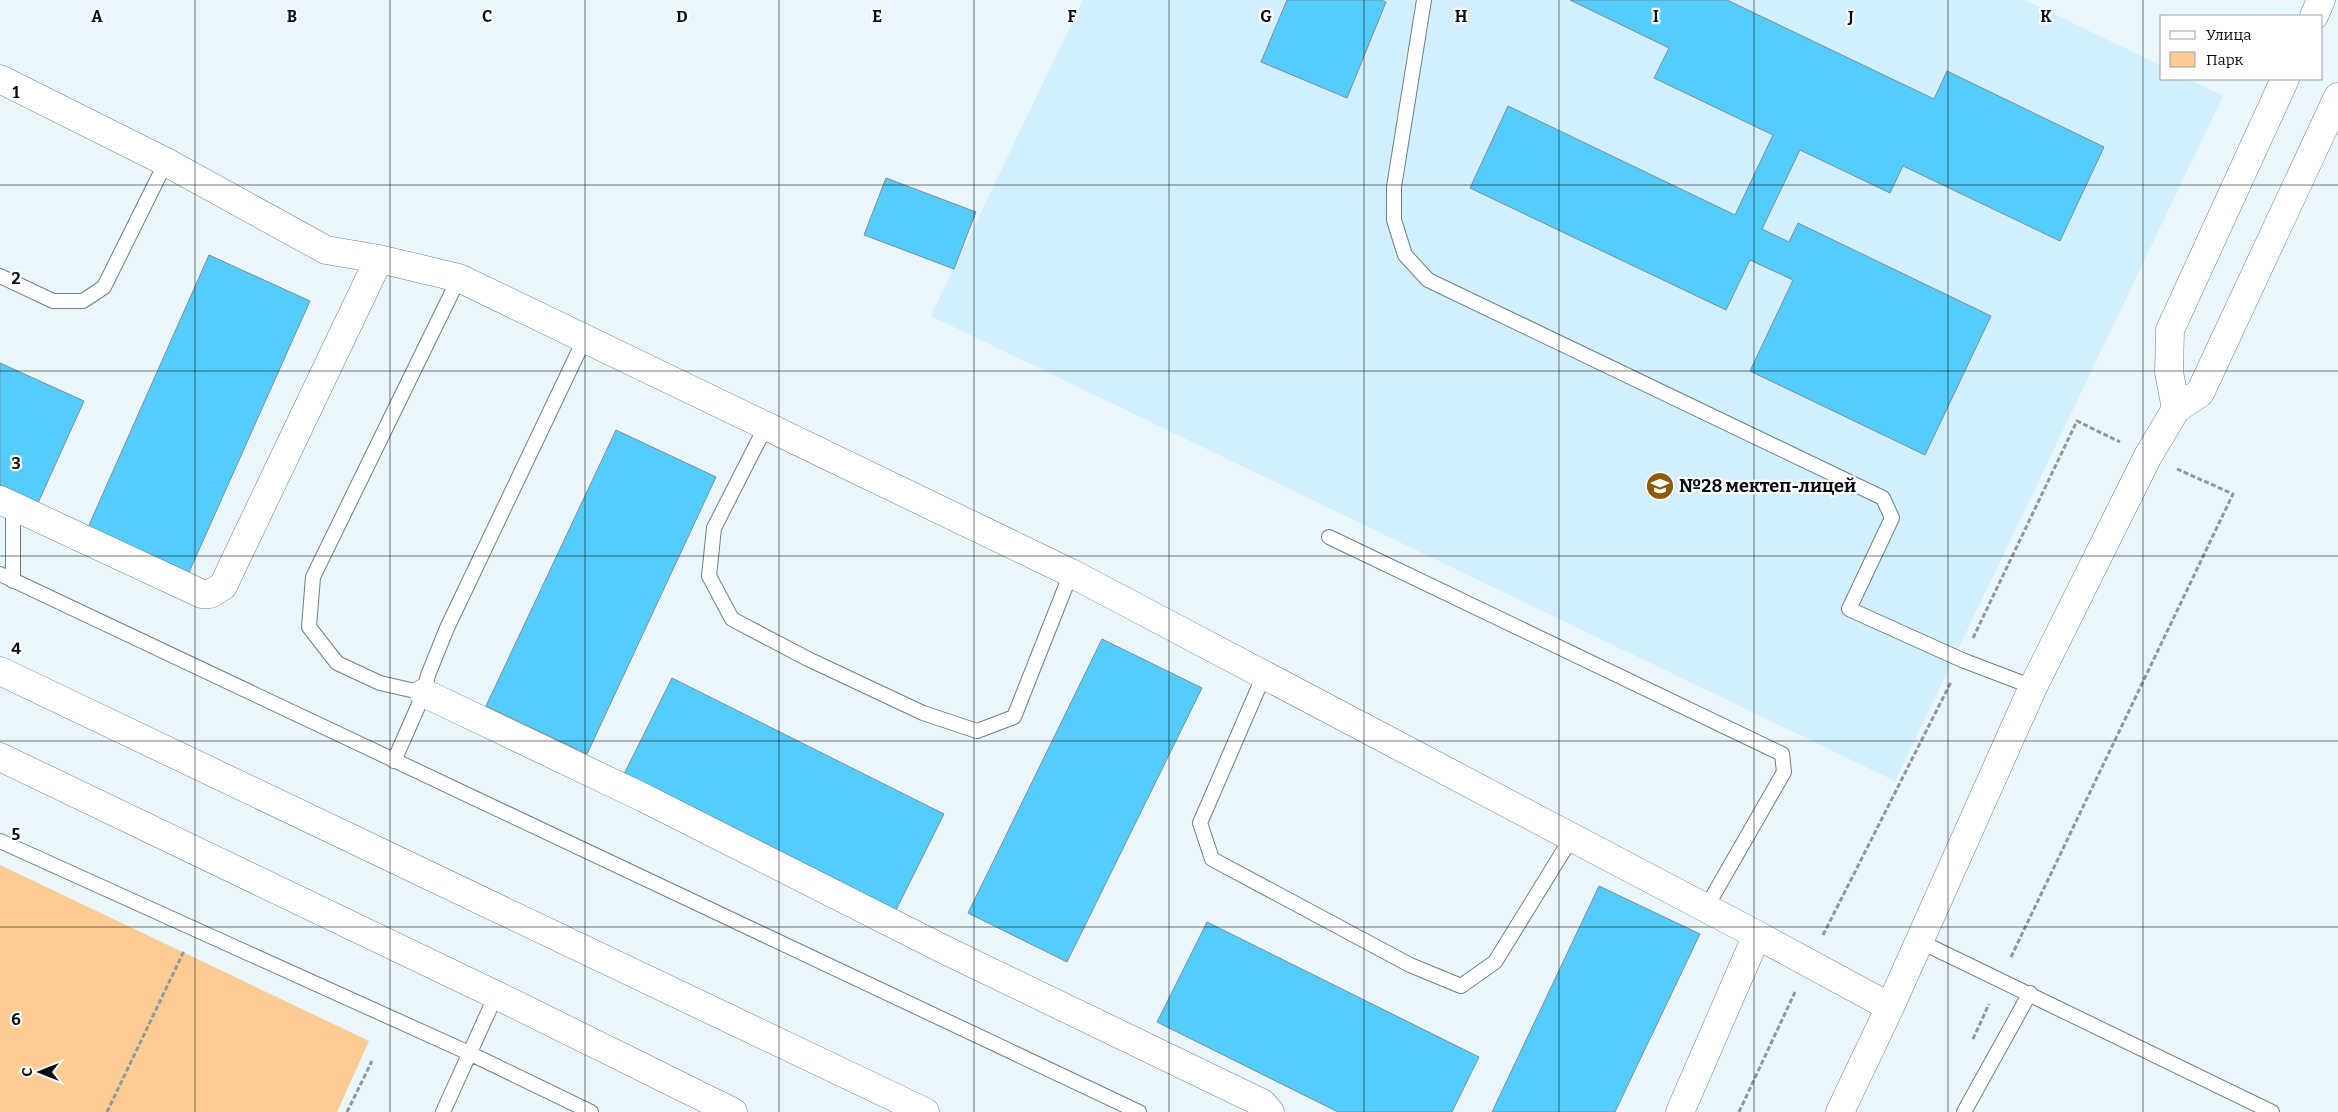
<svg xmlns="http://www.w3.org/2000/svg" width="2338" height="1112" font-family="Bitter,serif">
	<rect width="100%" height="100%" fill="#e9f6fc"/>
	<path fill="#d1effd" d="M1083,0H2025L2162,66V79H2188L2223,96L1895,781L931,316Z"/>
	<path fill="#fccc92" d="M0,865L369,1041L337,1112H0Z"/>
	<path fill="#55cdfc" stroke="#7b8f99" d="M1287,0H1381L1386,2L1347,98L1261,62Z
		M1570,0H1727L1934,99L1947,71L2104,147L2060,241L1903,166L1890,193L1800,150L1762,229L1789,242L1798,223L1991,316L1925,455L1750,371L1793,280L1750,260L1726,310L1470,188L1508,106L1735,215L1773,135L1654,78L1669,48Z
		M886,178L976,212L954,269L864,235Z
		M209,255L310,301L186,579L85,534Z
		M0,363L84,401L38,503L0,485Z
		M616,430L716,477L587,754L486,706Z
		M1102,639L1202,688L1067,962L968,913Z
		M672,678L944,814L894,914L622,778Z
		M1599,886L1700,934L1615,1112H1492Z
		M1207,922L1479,1057L1452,1112H1338L1157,1022Z"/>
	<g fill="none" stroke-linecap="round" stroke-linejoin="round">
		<defs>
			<path id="service" d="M1424,0L1394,187V220L1405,255L1428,280L1883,498L1892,518L1849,609L1962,660L2033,687
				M0,276L53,301H83L104,287L166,162
				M766,426L714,528L709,576L732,619L808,659L923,713L977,731L1014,717L1071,573
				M13,506V581
				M1329,537L1782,754L1784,772L1706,908
				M0,574L1139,1112
				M1264,675L1200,823L1212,859L1410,965L1461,986L1495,962L1572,837
				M424,693L380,683L337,663L309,627L313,577L459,278
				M394,761L424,693L428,675L447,628L585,338
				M0,841L469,1053L591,1112
				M1919,941L2272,1112
				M443,1112L496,995
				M1964,1112L2030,993"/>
			<path id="minor" d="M2314,16L2321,0
				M0,79L166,162L326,250L379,259L459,278L1071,573L1757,935L1890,1007
				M2176,409L2169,372L2170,330L2285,79
				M0,500L202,594H210L223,586L379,259
				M424,693L644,798L945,950L1262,1103L1270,1112
				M1680,1112L1757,935
				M1840,1112L1890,1007L2033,687L2148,456L2176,409L2200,393L2338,97"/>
			<path id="tertiary" d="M0,671L925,1112
				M0,757L496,995L733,1112"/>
		</defs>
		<use href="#service" stroke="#6d818a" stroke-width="16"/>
		<use href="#minor" stroke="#6d818a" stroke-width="29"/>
		<use href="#tertiary" stroke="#6d818a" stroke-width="29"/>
		<path stroke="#8e999e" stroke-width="3" stroke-dasharray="5 2.5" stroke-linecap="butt" d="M1973,638L2077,421L2120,442
			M1823,935L1951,682
			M2011,957L2233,494L2177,469
			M1973,1039L1989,1004
			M107,1112L184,951
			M347,1112L372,1061
			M1739,1112L1795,992"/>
		<use href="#service" stroke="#fff" stroke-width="14"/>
		<use href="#minor" stroke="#fff" stroke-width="28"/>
		<use href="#tertiary" stroke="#fff" stroke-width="28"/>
	</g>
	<path fill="none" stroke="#060d10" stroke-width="1" stroke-opacity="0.55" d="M195,0V1112M390,0V1112M585,0V1112M779,0V1112M974,0V1112M1169,0V1112M1364,0V1112M1559,0V1112M1754,0V1112M1948,0V1112M2143,0V1112M0,185H2338M0,371H2338M0,556H2338M0,741H2338M0,927H2338"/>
	<defs>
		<symbol id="school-disc" viewBox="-11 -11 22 22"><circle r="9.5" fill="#8e5c08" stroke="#fff"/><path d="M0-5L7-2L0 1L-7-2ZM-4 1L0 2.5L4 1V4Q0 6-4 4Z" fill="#fff"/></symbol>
	</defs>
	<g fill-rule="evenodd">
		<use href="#school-disc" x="1644" y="470" width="32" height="32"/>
	</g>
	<g text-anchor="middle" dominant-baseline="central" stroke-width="4.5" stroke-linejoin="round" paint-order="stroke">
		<g font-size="18" font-weight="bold" fill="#060d10" stroke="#fff" text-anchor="start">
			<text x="1679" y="486">№28 мектеп-лицей</text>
		</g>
	</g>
	<g font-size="16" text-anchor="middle" font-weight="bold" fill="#060d10" stroke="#fff" stroke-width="4.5" stroke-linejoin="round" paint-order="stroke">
		<text x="97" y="22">A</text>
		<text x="292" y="22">B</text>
		<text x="487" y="22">C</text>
		<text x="682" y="22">D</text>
		<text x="877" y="22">E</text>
		<text x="1072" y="22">F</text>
		<text x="1266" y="22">G</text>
		<text x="1461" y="22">H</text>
		<text x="1656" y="22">I</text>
		<text x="1851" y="22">J</text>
		<text x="2046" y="22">K</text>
		<text x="16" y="98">1</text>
		<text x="16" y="284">2</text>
		<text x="16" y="469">3</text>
		<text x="16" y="654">4</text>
		<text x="16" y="840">5</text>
		<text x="16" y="1025">6</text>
	</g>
	<rect x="2160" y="15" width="162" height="65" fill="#ffffff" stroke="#9b9e9f"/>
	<rect x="2170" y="31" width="25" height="8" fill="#ffffff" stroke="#9b9e9f"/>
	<text x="2206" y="40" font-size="15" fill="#060d10">Улица</text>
	<rect x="2170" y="52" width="25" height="15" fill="#fccc92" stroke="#9b9e9f"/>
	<text x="2206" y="65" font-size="15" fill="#060d10">Парк</text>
	<g transform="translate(40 1072) rotate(270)" stroke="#ffffff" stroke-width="4" paint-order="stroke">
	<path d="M0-4L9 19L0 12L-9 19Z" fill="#060d10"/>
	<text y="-8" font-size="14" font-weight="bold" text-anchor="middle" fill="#060d10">С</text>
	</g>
</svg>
